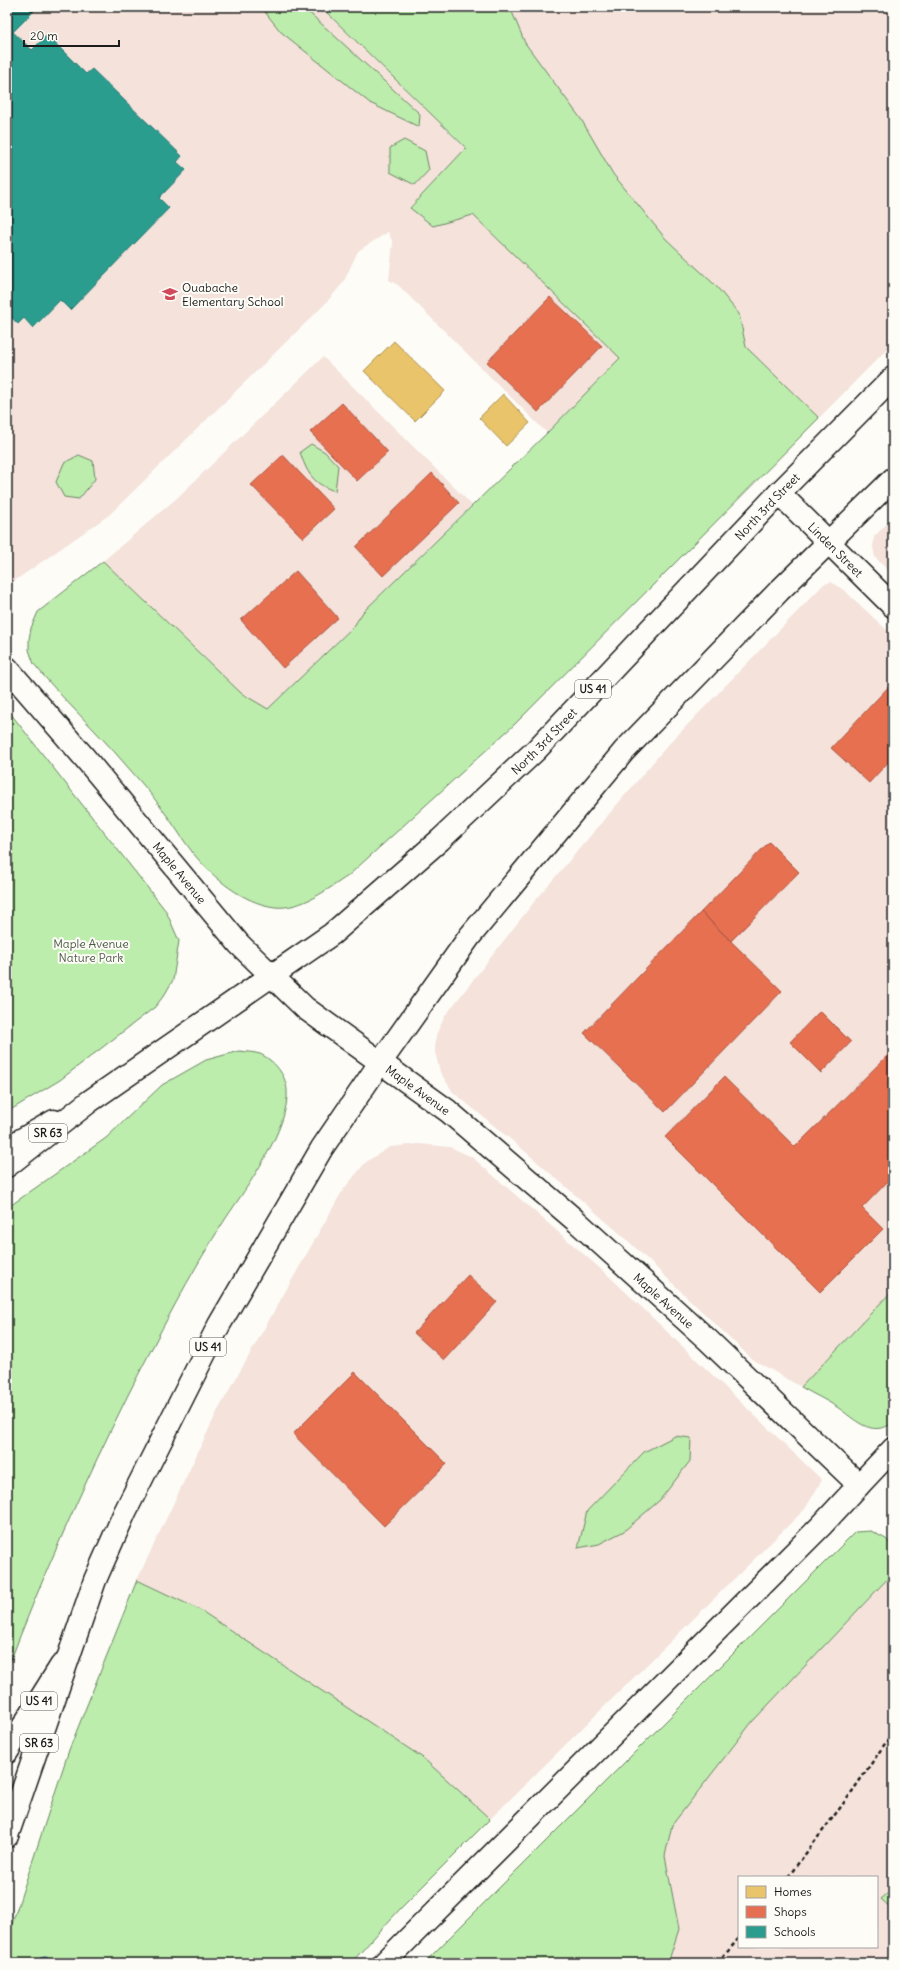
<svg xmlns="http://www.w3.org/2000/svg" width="900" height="1970" font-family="Delius,sans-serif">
	<rect width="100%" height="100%" fill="#fdfcf7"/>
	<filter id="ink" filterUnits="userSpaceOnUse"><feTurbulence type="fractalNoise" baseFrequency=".025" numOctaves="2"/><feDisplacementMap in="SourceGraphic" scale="8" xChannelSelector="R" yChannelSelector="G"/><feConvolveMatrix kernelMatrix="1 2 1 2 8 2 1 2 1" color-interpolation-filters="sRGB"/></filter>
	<g filter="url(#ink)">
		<path fill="#f4e2db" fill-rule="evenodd" d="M7,7H321L466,149L410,207L433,226L473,215L620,358L547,433L398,285L389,280L393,243L388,232L358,251L343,283L324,305L109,515L7,586Z
			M510,7H893V343L819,418L746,347L739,314L716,286L665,238L613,174L581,119L525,43Z
			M323,357L472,505L363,612L354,626L268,709L241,693L103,561L177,498Z
			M893,517V576L875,557L873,547L874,537Z
			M831,582L845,591L893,636V1290L801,1387L752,1359L624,1237L520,1147L453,1092L440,1072L435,1052L436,1035L445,1016L534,902L667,746L824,584Z
			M419,1144L450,1147L472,1157L611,1278L822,1480L805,1509L490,1819L423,1758L200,1610L137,1580L217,1412L343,1190L366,1162L390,1147Z
			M893,1573V1889L881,1899L893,1910V1963H668L679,1929L665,1856L672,1825L752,1722ZM739,1877H877V1947H739Z"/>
		<path fill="#bcedac" stroke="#6c8464" d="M261,7H303L420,114L419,127L370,103L281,32Z
			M321,7H510L525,43L581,119L613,174L665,238L716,286L739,314L746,347L819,418L515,724L348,876C328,889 301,910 275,907C243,903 213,878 193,853C182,839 173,823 162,809C151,793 138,779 125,764C96,730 62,699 34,664L29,650V639L31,628L38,612L103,561L241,693L268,709L354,626L363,612L547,433L620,358L473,215L433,226L410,208L466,148Z
			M404,140L425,151L429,170L415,185L390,172V148Z
			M311,444L325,452L338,466L335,491C313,484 307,473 300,452Z
			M79,455L93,461L95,479L79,499L64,497L56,482L64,463Z
			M7,709L166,911L179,941L173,980L165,994L155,1007L60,1080L7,1112Z
			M239,1051C246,1052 254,1052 260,1054C274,1060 286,1075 287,1090C290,1128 247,1187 226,1218C189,1275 158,1336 127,1397C83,1486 42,1577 7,1670V1208L106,1138L162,1085L206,1060Z
			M893,1290V1423C870,1438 855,1419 837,1407C826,1400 813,1394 801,1387Z
			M675,1436L691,1438L690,1461L660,1500L624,1531L599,1544L578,1548L587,1511L644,1452Z
			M871,1531L886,1539L893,1547V1573L752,1722L672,1825L665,1856L679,1929L668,1963H424L855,1532Z
			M137,1580L200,1610L423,1758L490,1819L400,1909L351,1963H7V1939L69,1750Z
			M893,1889V1910L881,1899Z"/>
		<path fill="#e9c46a" stroke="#ac9253" d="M394,341L445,391L415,421L364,371Z
			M503,394L530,423L506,446L479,418Z"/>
		<path fill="#e76f51" stroke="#aa5641" d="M550,297L602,346L538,412L487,362Z
			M342,403L388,452L357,481L310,432Z
			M283,455L334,509L303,538L251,485Z
			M432,473L459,503L383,576L356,547Z
			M296,571L338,618L283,668L241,620Z
			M893,682V757L869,783L831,748Z
			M769,842L799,872L731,941L701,912Z
			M701,912L782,991L665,1112L584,1033Z
			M820,1011L851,1042L821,1073L790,1042Z
			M893,1050V1176L862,1208L883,1229L820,1292L665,1137L724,1077L795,1147Z
			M468,1275L497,1302L444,1360L414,1333Z
			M355,1372L447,1464L384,1526L293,1434Z"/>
		<path fill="#2a9d8f" stroke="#26766c" d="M7,7H38L13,32L32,50L47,35L86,74L92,69L182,156L177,162L186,170L159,198L169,208L70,310L60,300L33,328L24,318L18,324L7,313Z"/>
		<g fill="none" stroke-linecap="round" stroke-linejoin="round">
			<path stroke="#67849e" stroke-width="9" d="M44,1960L46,1963"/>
			<defs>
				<g id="minor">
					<path id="s1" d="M779,493L893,606"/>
				</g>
				<g id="secondary">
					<path id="s2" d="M7,668L84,757L239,944L271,975L305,1008L448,1111L575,1220L708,1340L859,1485L893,1449"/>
				</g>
				<path id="primary" d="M7,1148L54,1121
					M7,1752L61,1666"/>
				<g id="trunk">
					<path id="s3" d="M7,1166L90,1101L332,934L440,840L536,750L779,493L893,378"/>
					<path d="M7,1836L95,1580L125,1512L219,1325L322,1148L380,1063L470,936L624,751L779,591L893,479"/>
					<path d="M384,1963L821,1526L859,1485"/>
				</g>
			</defs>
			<use href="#minor" stroke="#1c1c1c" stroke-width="25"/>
			<use href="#secondary" stroke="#1c1c1c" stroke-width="25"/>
			<use href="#primary" stroke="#1c1c1c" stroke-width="25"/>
			<use href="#trunk" stroke="#1c1c1c" stroke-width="25"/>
			<path stroke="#1c1c1c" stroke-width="2.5" stroke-dasharray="4 3" stroke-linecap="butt" d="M788,1877L849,1796L893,1732
				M718,1963L739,1938"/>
			<use href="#minor" stroke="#fdfcf7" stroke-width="22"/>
			<use href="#secondary" stroke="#fdfcf7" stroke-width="22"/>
			<use href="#primary" stroke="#fdfcf7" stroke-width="22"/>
			<use href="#trunk" stroke="#fdfcf7" stroke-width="22"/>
		</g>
	</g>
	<defs>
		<symbol id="school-bare" viewBox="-9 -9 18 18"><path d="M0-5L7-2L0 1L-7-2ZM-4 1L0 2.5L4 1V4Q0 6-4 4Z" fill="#d1495b" stroke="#fdfcf7" stroke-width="2.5" paint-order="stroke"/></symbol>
	</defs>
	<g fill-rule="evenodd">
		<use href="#school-bare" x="159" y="283" width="22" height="22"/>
	</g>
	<g text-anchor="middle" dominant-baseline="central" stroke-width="4" stroke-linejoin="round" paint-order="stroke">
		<g fill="#fdfcf7" stroke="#605f5e" stroke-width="1">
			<rect x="575" y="680" width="36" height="18" rx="3"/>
			<rect x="29" y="1124" width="38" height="18" rx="3"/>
			<rect x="190" y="1338" width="36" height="18" rx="3"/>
			<rect x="21" y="1692" width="36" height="18" rx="3"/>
			<rect x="20" y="1734" width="38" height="18" rx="3"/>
		</g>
		<g font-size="11" font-weight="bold" fill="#1c1c1c">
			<text x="593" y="689">US 41</text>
			<text x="48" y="1133">SR 63</text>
			<text x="208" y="1347">US 41</text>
			<text x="39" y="1701">US 41</text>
			<text x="39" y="1743">SR 63</text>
		</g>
		<g font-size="12" fill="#1c1c1c" stroke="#fdfcf7" text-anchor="start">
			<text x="182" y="287">Ouabache<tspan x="182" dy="14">Elementary School</tspan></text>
		</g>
		<g font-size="12" fill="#1c1c1c" stroke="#fdfcf7">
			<text stroke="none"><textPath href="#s3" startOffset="1010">North 3rd Street</textPath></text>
			<text stroke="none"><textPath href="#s1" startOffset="80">Linden Street</textPath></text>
			<text stroke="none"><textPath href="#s3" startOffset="686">North 3rd Street</textPath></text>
			<text stroke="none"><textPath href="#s2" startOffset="268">Maple Avenue</textPath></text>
			<text stroke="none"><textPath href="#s2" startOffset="592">Maple Avenue</textPath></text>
			<text stroke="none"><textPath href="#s2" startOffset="916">Maple Avenue</textPath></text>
		</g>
		<g font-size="12" fill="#4c5b47" stroke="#fdfcf7">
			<text x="91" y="943">Maple Avenue<tspan x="91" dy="14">Nature Park</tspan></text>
		</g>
	</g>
	<rect width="900" height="1970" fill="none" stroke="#fdfcf7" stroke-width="24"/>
	<rect x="12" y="12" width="876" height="1946" fill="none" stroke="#1c1c1c" stroke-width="1.5" filter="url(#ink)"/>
	<rect x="738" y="1876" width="140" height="72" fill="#fdfcf7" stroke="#a3a29f"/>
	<rect x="746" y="1886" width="20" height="12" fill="#e9c46a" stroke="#a3a29f"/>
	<text x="774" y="1896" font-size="12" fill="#1c1c1c">Homes</text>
	<rect x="746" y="1906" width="20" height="12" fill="#e76f51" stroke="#a3a29f"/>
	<text x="774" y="1916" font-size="12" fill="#1c1c1c">Shops</text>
	<rect x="746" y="1926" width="20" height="12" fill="#2a9d8f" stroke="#a3a29f"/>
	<text x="774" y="1936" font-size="12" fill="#1c1c1c">Schools</text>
	<path d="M24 40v6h95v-6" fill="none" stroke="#1c1c1c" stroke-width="2"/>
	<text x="30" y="40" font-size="12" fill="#1c1c1c" stroke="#fdfcf7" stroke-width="3" paint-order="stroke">20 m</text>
</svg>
